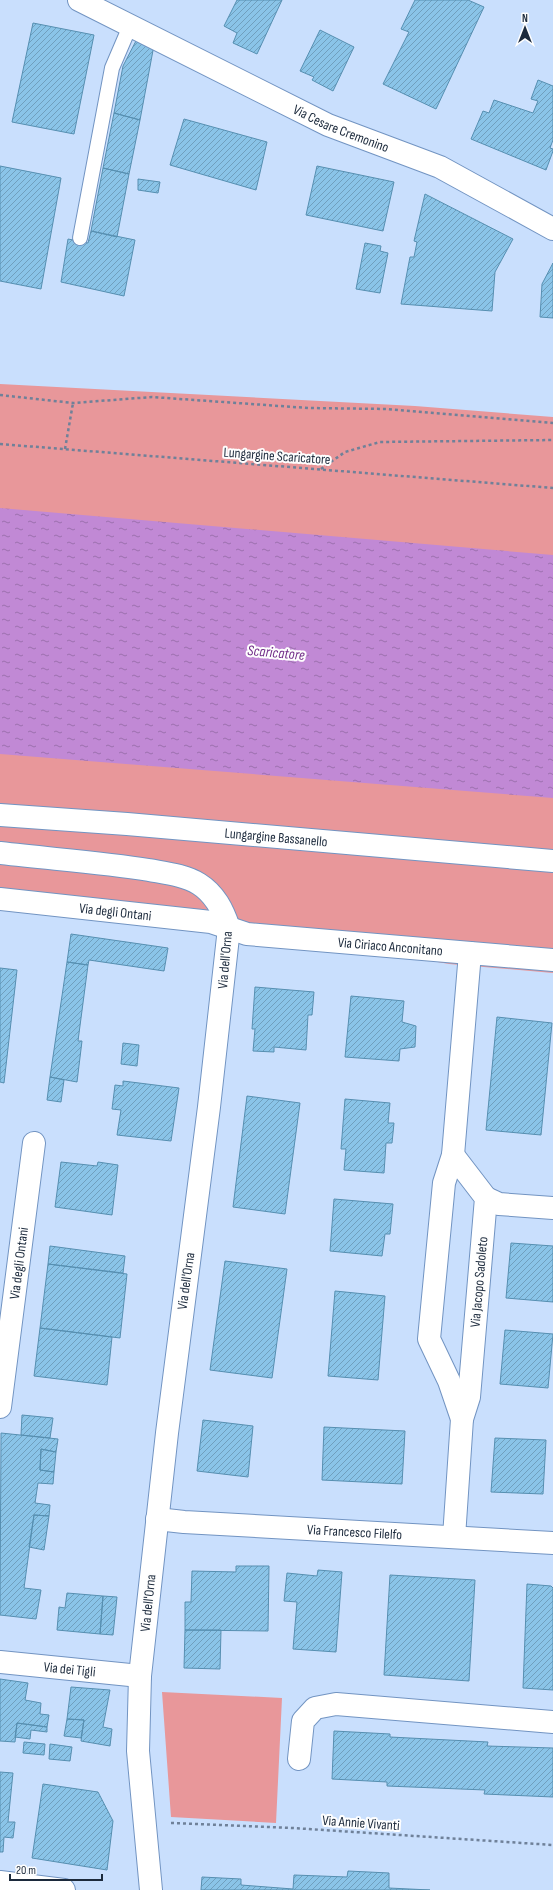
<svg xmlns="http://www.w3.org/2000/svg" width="553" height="1890" font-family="'Sofia Sans Condensed',sans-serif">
	<defs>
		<pattern id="water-ripples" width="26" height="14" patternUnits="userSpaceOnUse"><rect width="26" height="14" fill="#c189d5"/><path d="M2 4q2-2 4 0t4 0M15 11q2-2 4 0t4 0" fill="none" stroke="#9c70ae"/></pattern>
		<pattern id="building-hatch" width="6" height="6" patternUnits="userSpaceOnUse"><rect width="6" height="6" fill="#8ac4e8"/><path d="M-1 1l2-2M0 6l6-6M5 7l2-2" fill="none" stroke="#709fbd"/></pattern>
	</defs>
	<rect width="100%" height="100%" fill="#c9dffd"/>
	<path fill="#e8979a" d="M0,384L415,406L553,417V973L449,964L231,926L0,907Z
		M162,1692L282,1698L276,1823L171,1817Z"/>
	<path fill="url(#water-ripples)" d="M0,508L553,555V798L0,754Z"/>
	<path fill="url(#building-hatch)" stroke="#568fb1" d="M237,0H282L257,54L233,43L237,33L224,26Z
		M415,0H468L484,7L436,109L383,84L409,32L401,29Z
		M33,23L94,35L74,134L12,122Z
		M320,30L354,47L333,91L312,80L314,77L300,71Z
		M138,37L154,45L140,120L114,113L123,66Z
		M538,80L553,86V140L550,148L553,149V151L546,170L471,139L483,111L489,113L494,100L533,113L538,101L531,99Z
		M114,113L140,120L129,174L103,168Z
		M184,119L267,142L256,190L170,165Z
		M0,166L61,178L41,289L0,281Z
		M317,166L394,182L383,231L306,215Z
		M103,168L129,174L117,237L91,231Z
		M138,179L160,182L158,193L138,190Z
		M425,194L513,239L495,272L492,311L401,304L410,257H414L417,242L414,241Z
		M91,231L135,240L124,296L61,282L68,239L88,243Z
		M365,243L381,246L380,251L388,253L380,293L356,289Z
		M553,263V318L540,317L542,284Z
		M71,934L168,948L164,971L89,960L88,965L67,962Z
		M67,962L88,965L78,1041H82L77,1082L50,1077Z
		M0,968L17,970L4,1083L0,1082Z
		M255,987L314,992L312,1015H308L306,1050L274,1047V1052L253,1051L255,1029H252Z
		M351,996L404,1001L402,1022L416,1026L415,1047L400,1049L399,1061L345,1057Z
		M497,1017L552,1023L541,1135L486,1130Z
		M123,1043L139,1045L137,1066L121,1064Z
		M50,1077L64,1080L61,1102L47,1100Z
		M123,1081L179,1088L171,1141L117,1135L121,1110L112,1109L115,1085L123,1086Z
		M247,1096L300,1103L285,1214L233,1207Z
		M345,1099L390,1103L388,1123H394L392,1143H386L384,1173L344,1170L346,1149H341Z
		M61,1162L97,1166L98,1162L118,1165L112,1215L55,1207Z
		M334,1199L393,1204L390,1234H385L382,1256L330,1251Z
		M511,1243L553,1246V1302L506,1298Z
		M50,1246L125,1256L123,1273L48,1264Z
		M225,1261L287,1269L272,1378L210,1370Z
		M48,1264L127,1274L120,1338L40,1328Z
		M335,1291L385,1296L378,1380L328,1376Z
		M40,1328L112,1337L107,1385L34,1376Z
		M505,1330L553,1334L548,1388L500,1384Z
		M22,1415L53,1418L50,1438L21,1435Z
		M203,1420L253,1426L248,1477L197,1471Z
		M324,1427L405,1431L402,1484L322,1480Z
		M1,1433L58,1439L56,1452L41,1449L40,1470L54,1472L53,1484L38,1483L35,1503L50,1505L49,1516L34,1515L24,1588L41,1590L36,1619L0,1615Z
		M495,1438L546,1440L543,1494L491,1492Z
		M41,1449L56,1452L54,1472L40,1470Z
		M34,1515L49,1516L44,1550L29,1547Z
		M236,1566H269L268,1631L185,1630V1602H191L192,1571L236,1572Z
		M318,1570L342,1572L336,1652L293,1649L297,1602L284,1601L287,1573L317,1576Z
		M390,1575L475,1580L469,1681L384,1675Z
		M527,1584L551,1586L553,1588V1690L523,1688Z
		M67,1593L103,1596L100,1634L57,1630L59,1607L65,1608Z
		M103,1596L117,1597L113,1635L100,1634Z
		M185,1630H221L220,1669L184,1668Z
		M0,1679L28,1683L25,1700L41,1703L40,1714L49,1715L47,1727L17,1723L15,1742L0,1741Z
		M71,1687L110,1690L103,1727L112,1729L110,1746L81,1741L84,1720L67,1719Z
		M67,1719L84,1720L81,1738L64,1736Z
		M17,1723L47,1727V1732L31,1730L30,1739L15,1737Z
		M334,1731L390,1734V1737L488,1742L487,1746L553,1748V1797L484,1794L485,1790L387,1786V1782L332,1779Z
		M24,1742L45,1744L44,1755L23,1753Z
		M50,1744L72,1747L70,1761L49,1759Z
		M0,1772L13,1773L8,1822H15L13,1838L4,1837L3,1852H0Z
		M43,1784L98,1792L113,1821L107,1870L32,1858Z
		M348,1871L389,1873V1888L430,1890H201L202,1877L241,1879V1885L293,1889L294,1875L347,1877Z"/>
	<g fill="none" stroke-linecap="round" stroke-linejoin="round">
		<defs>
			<path id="lane" d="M80,238L112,68L130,26"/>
			<g id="street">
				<path id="s1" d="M79,0L328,125L440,167L553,229"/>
				<path d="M0,853C50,859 100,862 149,870C165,873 185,875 199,884C215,894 223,910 229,928L209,1107L167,1433L140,1676L138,1751L151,1890"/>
				<path id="s2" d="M0,899L211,922L247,934L553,960"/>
				<path d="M453,1155L486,1198L469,1397L462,1419L454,1537"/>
				<path d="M486,1198L499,1204L553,1208"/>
				<path id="s3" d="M0,1407L34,1143"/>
				<path d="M462,1419L449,1381L429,1339L444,1183L453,1155L470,953"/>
				<path id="s4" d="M157,1519L184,1522L553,1543"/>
				<path id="s5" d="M0,1662L140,1676"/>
				<path d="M299,1759L303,1721L315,1708L336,1704L553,1722"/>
				<path d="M0,1882L64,1890"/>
			</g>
			<g id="secondary">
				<path id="s6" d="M0,815L127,824L553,861"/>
			</g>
		</defs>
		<use href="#lane" stroke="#7294c2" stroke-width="16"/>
		<use href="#street" stroke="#7294c2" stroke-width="24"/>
		<use href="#secondary" stroke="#7294c2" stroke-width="24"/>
		<path stroke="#6f8199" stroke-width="2.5" stroke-dasharray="3 3" stroke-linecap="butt" d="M0,395L73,403L152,397L308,408L387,409L553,423
			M0,444L553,488
			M65,449L73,403
			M321,469L345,452L380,442L553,440
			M171,1823L293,1828L553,1845"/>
		<use href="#lane" stroke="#fff" stroke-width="14"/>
		<use href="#street" stroke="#fff" stroke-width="22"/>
		<use href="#secondary" stroke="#fff" stroke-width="22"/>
	</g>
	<g text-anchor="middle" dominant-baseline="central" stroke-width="4" stroke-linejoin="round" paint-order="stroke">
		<g font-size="14" fill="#1c2a3c" stroke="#fefefe">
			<text stroke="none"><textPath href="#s1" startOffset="292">Via Cesare Cremonino</textPath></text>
			<text transform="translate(277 456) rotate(4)">Lungargine Scaricatore</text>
			<text stroke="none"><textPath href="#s6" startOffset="277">Lungargine Bassanello</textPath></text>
			<text stroke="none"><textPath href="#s2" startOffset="116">Via degli Ontani</textPath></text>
			<text stroke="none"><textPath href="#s2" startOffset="394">Via Ciriaco Anconitano</textPath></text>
			<text transform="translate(225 960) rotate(-85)">Via dell'Orna</text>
			<text stroke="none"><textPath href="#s3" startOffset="145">Via degli Ontani</textPath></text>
			<text transform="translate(186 1281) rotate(-82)">Via dell'Orna</text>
			<text transform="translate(479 1282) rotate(-85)">Via Jacopo Sadoleto</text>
			<text stroke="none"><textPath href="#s4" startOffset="198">Via Francesco Filelfo</textPath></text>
			<text transform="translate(148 1603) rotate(-84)">Via dell'Orna</text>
			<text stroke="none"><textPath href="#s5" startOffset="70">Via dei Tigli</textPath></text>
			<text transform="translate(361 1823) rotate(4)">Via Annie Vivanti</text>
		</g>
		<g font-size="15" font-style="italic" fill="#722e88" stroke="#fefefe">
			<text transform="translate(276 653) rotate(5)">Scaricatore</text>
		</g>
	</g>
	<g transform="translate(525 28)" stroke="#fefefe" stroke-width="3" paint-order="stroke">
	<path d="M0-3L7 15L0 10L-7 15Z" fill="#1c2a3c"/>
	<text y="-6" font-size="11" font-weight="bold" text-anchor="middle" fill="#1c2a3c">N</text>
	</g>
	<path d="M10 1874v6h92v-6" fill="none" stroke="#1c2a3c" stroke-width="2"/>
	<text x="16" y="1874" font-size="12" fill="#1c2a3c" stroke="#fefefe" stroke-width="3" paint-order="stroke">20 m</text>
</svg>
